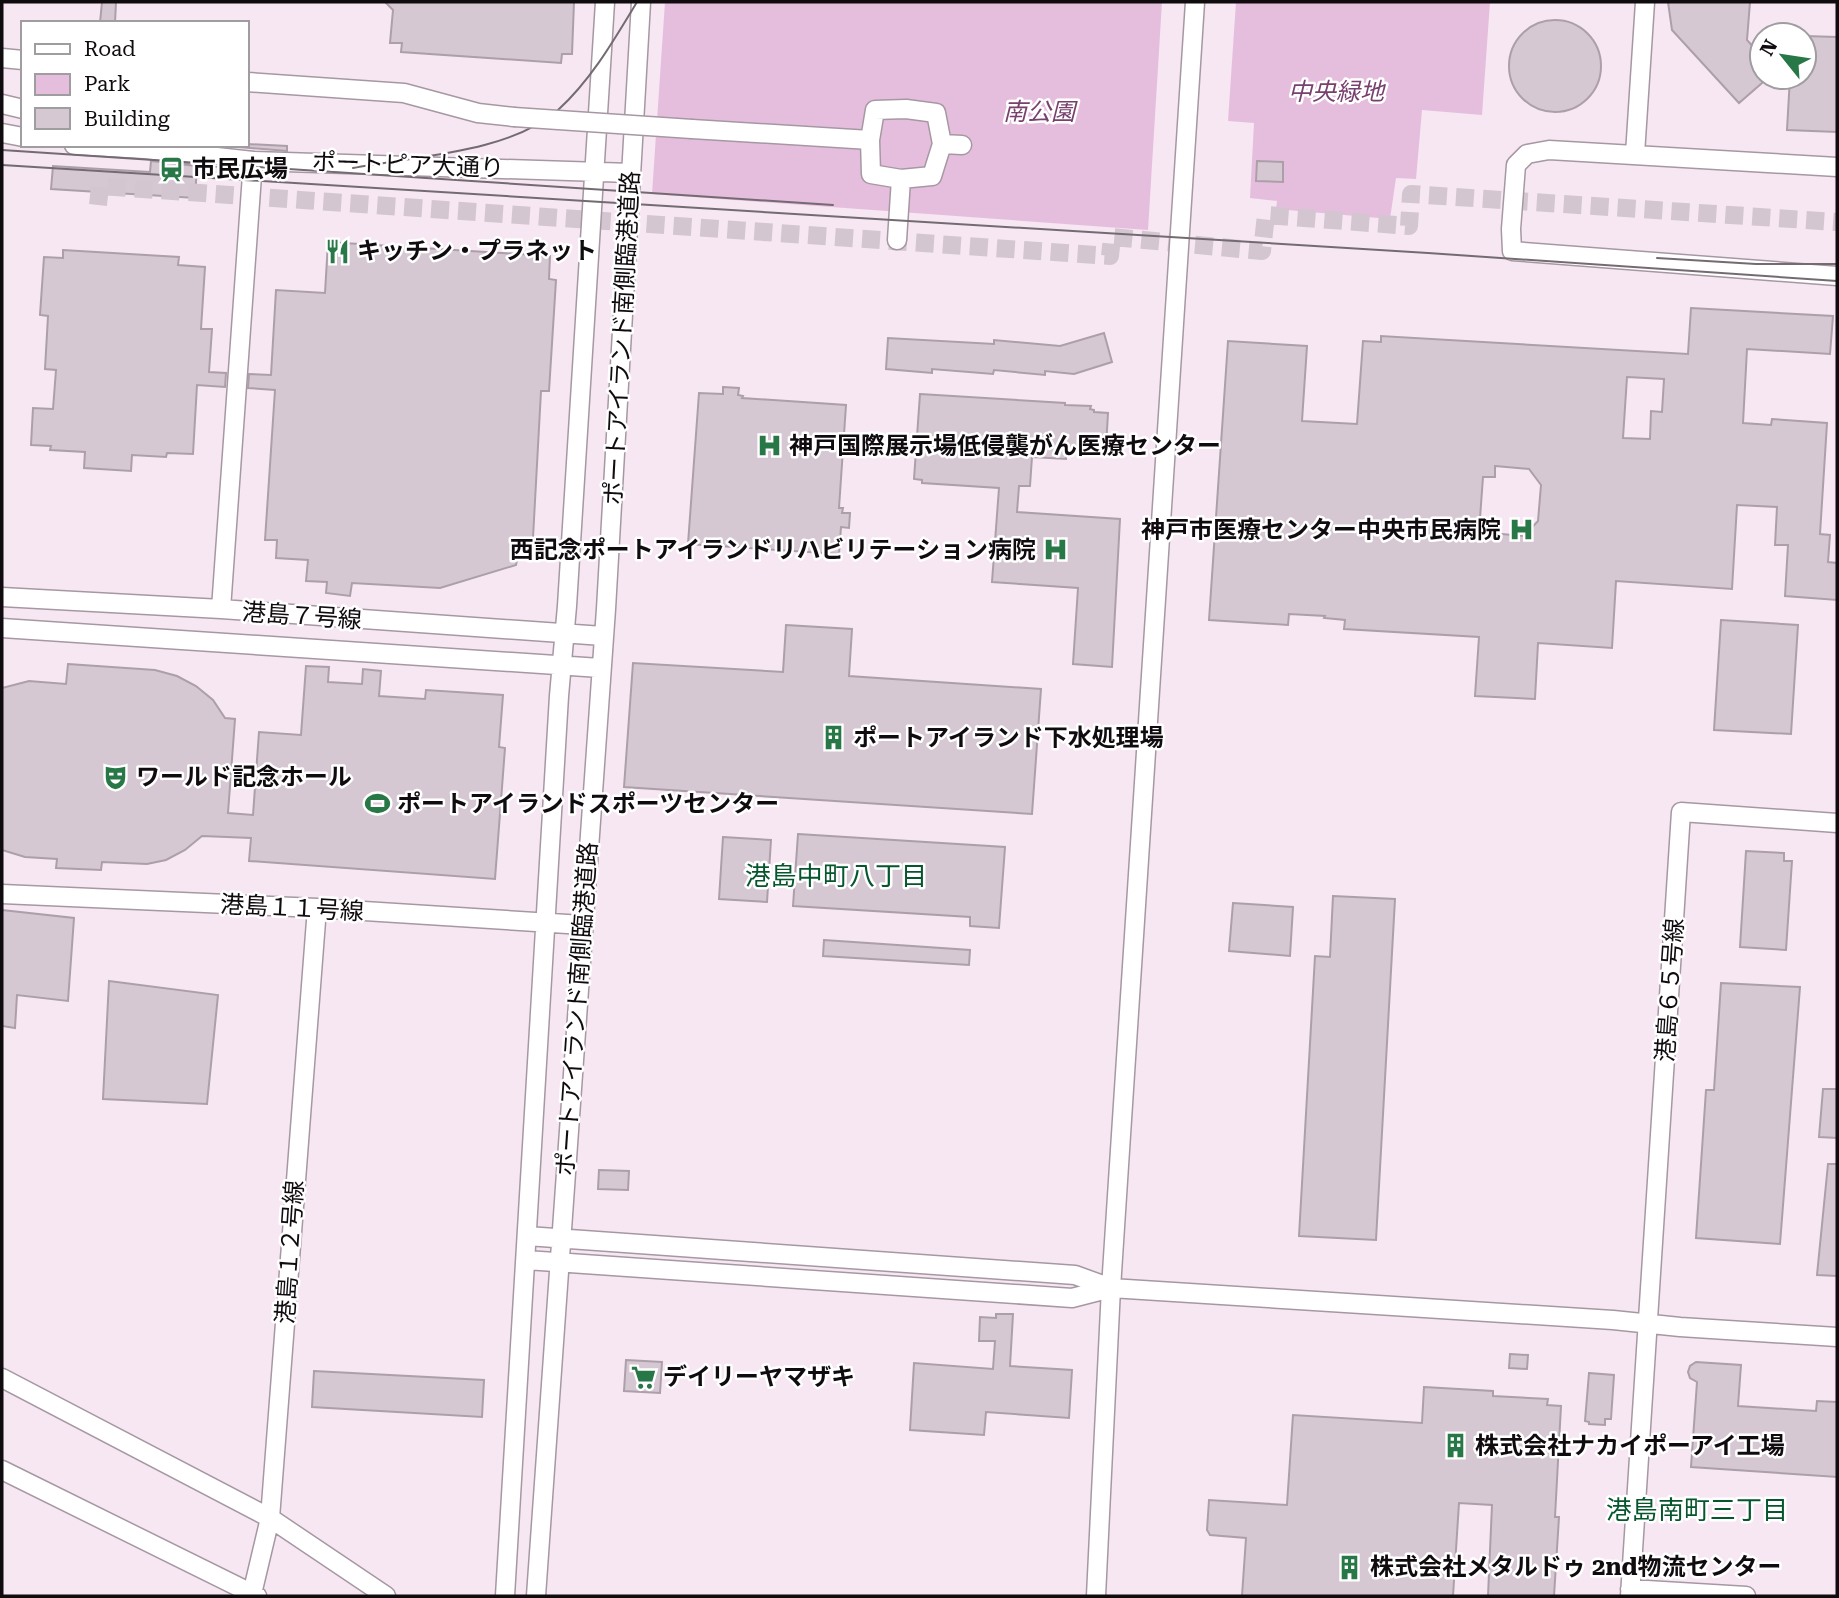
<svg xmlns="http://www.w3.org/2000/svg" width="1839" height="1598" font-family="'Roboto Serif','Noto Sans JP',serif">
	<rect width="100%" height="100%" fill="#f6e7f3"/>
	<path fill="#e6bedd" d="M665,2H1162L1148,230L652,194Z
		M1236,2H1490L1482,115L1422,110L1416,179L1396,178L1390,219L1276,209L1277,201L1250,198L1254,123L1228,121Z"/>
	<path fill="#d6c8d3" stroke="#ad9faa" stroke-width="2" fill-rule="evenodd" d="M102,2H116L115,23H100Z
		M385,2H574L572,54H562L561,63L401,52L402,43H390L393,10Z
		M1668,2H1750L1747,40L1762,57V83L1739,103L1672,30Z
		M1509 66a46 46 0 1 1 92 0a46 46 0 1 1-92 0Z
		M1804,36L1837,37V132L1787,130L1790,77H1804Z
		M247,144L287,146V151L214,145Z
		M151,161L197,166L195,198L51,189L53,166L150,172Z
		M1257,161L1283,162V182L1256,181Z
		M328,242L550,256L549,279L556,280L549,391H541L532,556L518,555L516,565L440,588L352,583L350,596L326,593L327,582L306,581L308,560L276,558L277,540H265L275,390L248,388L249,374L271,375L276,290L325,293Z
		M63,250L179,257L178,265L205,267L201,329H212L209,372L226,373L225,387L197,385L193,454L167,453L166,457L132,455L131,471L84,468L85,452L50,450L51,446L31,445L33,408L53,409L56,370L45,369L48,316L40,315L44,257L63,258Z
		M1691,308L1833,316L1830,354L1747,349L1743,423L1771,425L1772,419L1827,423L1820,534L1830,535L1828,562L1837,563V600L1785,596L1788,545H1775L1777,507L1737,505L1732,589L1616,581L1612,648L1538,643L1535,699L1475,696L1479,637L1344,629L1345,620L1324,618L1325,616L1289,614L1288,625L1209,620L1228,341L1307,346L1302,421L1357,424L1363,341L1381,342V336L1688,354ZM1627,377L1664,379L1662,412L1651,411L1650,439L1623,438ZM1495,466L1529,469L1541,485L1538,521L1524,536L1479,532L1483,477H1495Z
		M1104,333L1112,362L1074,374L1045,371V375L994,370L993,374L932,369V373L886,369L888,338L994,344V340L1060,346Z
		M723,387L739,388L738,395L743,396L742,398L846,405L839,508H843L842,513H850L849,528L841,527L839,554L688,544L699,393L723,394Z
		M920,394L1065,403V405L1091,406L1090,409L1094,410V412L1108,413L1106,447H1100V451L1066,449V459L1032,457L1030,486H1019L1017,512L1120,519L1112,667L1073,664L1078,588L992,582L999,488L922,483V480L914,479Z
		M1721,620L1798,625L1791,734L1714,730Z
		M786,625L852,629L849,676L1041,689L1032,814L624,787L633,663L783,672Z
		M68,664L155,670L177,676L196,686L213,700L225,718L235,719L228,813L253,815L259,732L301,735L306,666L329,667L328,682L362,684L363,669L381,671L379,696L425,699L426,690L503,695L499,747L505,748L495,879L249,861L251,838L202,836L185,850L166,860L147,864L102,862L101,870L56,868L57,859L25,857L2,850V688L29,681L66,684Z
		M798,834L1005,847L999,928L970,926V917L793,906Z
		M723,837L771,840L767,902L719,899Z
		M1746,851L1784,853V861H1792L1786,950L1740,947Z
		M1333,896L1395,899L1376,1240L1299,1236L1315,956L1330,957Z
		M1233,903L1293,907L1290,956L1229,951Z
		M2,910L74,918L68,1001L17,995L15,1028L2,1026Z
		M824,940L970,950L969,965L823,956Z
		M109,981L218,995L207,1104L103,1099Z
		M1721,983L1800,987L1780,1244L1696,1238L1706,1090H1714Z
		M1823,1089H1837V1138L1819,1137Z
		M1828,1164H1837V1276L1817,1275Z
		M599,1170L629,1171L628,1190L598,1189Z
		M996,1314H1013L1010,1366L1072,1370L1069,1418L986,1412L984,1435L910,1430L914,1363L993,1369L995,1341H979L980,1317L996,1318Z
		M1510,1354L1528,1355L1527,1369L1509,1368Z
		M626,1360L662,1362L660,1393L624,1391Z
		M1696,1362L1741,1365L1738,1406L1816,1411L1817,1401L1837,1402V1477L1691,1467L1697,1382L1690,1378L1688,1372L1690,1366Z
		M314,1371L484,1380L482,1417L312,1407Z
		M1589,1373L1614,1375L1611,1419H1605V1425L1589,1424V1422L1585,1421Z
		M1424,1387L1493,1391V1396L1548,1399L1547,1405L1561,1406L1555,1517H1559L1554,1596H1488L1492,1505L1459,1503L1453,1596H1242L1246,1538L1210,1535L1207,1530L1209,1500L1287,1505L1293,1415L1422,1423Z"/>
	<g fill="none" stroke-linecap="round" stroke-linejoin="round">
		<path stroke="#d4c6d1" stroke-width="18" stroke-dasharray="18 9" stroke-linecap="butt" d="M98,205L100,186L1110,256L1112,237L1262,251L1266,215L1409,226L1411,194L1837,222"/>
		<defs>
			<path id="minor" d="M2,58L23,60
				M247,82L404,93L478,113L514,117
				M2,104L23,109
				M906,109L936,113L942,144L932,176L901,179L871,174L870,140L875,110Z
				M692,129L870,140
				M2,133L23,137
				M942,144L962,145
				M74,145L144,149L253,161L631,173
				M1635,154L1645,2
				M1837,167L1549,150L1527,154L1516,165L1511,229L1512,251L1837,276
				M897,240L901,179
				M2,597L221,609L603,636
				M221,609L253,161
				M2,628L600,668
				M2,894L317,908L583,925
				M527,1236L1075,1275L1111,1288L1613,1320L1680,1327L1837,1337
				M526,1260L1072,1298L1111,1288
				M2,1378L270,1518L386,1596
				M2,1470L257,1596
				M1630,1589L1746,1596
				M252,1594L270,1518L317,908
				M505,1596L559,696L567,606L605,2
				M536,1596L606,609L641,2
				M1096,1596L1111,1288L1195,2
				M1630,1596L1681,812L1837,823"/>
		</defs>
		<use href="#minor" stroke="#a698a3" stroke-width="21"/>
		<use href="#minor" stroke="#fff" stroke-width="18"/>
		<path stroke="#746b72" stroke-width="2" d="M2,150L833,205
			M2,165L1428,253L1837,281
			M353,168C415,156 509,153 558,110C591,80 614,40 637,2
			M1657,258L1756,264H1837"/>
		<defs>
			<path id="minor-bridge" d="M514,117L692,129"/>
		</defs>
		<use href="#minor-bridge" stroke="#a698a3" stroke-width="21" stroke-linecap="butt"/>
		<use href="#minor-bridge" stroke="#fff" stroke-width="18"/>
	</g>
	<defs>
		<symbol id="station-bare" viewBox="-9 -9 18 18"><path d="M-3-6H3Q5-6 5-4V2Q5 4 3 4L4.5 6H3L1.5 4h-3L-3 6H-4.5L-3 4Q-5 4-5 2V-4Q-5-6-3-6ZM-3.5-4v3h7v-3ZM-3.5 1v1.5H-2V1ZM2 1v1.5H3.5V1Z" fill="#287746" stroke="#fff" stroke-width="2.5" paint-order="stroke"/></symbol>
		<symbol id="restaurant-bare" viewBox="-9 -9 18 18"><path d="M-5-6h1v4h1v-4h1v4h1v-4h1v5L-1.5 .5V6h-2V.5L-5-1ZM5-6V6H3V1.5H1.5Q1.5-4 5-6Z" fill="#287746" stroke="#fff" stroke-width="2.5" paint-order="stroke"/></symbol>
		<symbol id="hospital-bare" viewBox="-9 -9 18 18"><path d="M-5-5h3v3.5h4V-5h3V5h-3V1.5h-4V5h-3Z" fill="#287746" stroke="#fff" stroke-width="2.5" paint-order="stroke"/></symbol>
		<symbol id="building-bare" viewBox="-9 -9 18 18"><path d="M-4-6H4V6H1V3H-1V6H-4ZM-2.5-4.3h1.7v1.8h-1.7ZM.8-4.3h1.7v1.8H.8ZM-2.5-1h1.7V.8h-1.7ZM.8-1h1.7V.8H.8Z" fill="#287746" stroke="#fff" stroke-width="2.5" paint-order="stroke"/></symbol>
		<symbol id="theatre-bare" viewBox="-9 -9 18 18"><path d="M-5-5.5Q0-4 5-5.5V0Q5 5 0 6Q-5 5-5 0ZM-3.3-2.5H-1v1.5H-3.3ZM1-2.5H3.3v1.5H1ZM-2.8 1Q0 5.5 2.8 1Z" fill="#287746" stroke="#fff" stroke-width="2.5" paint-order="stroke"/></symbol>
		<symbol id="stadium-bare" viewBox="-9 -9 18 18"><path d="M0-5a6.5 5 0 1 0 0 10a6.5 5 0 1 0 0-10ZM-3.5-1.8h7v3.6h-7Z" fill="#287746" stroke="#fff" stroke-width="2.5" paint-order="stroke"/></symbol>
		<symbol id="supermarket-bare" viewBox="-9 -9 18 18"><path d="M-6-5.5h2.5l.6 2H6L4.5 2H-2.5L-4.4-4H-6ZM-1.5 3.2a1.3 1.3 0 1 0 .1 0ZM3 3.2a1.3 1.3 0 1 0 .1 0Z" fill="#287746" stroke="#fff" stroke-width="2.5" paint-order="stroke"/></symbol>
	</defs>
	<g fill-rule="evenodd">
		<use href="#station-bare" x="154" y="152" width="35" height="35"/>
		<use href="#restaurant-bare" x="320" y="234" width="35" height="35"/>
		<use href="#hospital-bare" x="752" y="428" width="35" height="35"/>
		<use href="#hospital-bare" x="1504" y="512" width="35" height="35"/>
		<use href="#hospital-bare" x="1038" y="532" width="35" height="35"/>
		<use href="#building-bare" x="816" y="720" width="35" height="35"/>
		<use href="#theatre-bare" x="98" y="760" width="35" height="35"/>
		<use href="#stadium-bare" x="360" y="786" width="35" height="35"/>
		<use href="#supermarket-bare" x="626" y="1360" width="35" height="35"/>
		<use href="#building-bare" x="1438" y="1428" width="35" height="35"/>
		<use href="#building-bare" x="1332" y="1550" width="35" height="35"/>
	</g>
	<g text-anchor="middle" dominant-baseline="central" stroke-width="5" stroke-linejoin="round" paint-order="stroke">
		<g font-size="24" font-style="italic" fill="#77406d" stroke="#fff">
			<text x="1336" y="92">中央緑地</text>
			<text x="1039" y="112">南公園</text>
		</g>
		<g font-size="24" fill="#100b0f" stroke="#fff">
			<text transform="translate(408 165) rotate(2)">ポートピア大通り</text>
			<text transform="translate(622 338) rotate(-87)">ポートアイランド南側臨港道路</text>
			<text transform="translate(302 616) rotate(4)">港島７号線</text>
			<text transform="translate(292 908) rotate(3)">港島１１号線</text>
			<text transform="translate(1670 990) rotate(-86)">港島６５号線</text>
			<text transform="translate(577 1009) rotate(-86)">ポートアイランド南側臨港道路</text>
			<text transform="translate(290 1252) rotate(-86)">港島１２号線</text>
		</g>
		<g font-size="24" font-weight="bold" fill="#100b0f" stroke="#fff" text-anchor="start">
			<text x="192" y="169">市民広場</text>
			<text x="357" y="251">キッチン・プラネット</text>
			<text x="789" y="446">神戸国際展示場低侵襲がん医療センター</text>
			<text x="1501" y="530" text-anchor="end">神戸市医療センター中央市民病院</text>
			<text x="1036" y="550" text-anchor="end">西記念ポートアイランドリハビリテーション病院</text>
			<text x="853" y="738">ポートアイランド下水処理場</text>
			<text x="136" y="777">ワールド記念ホール</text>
			<text x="397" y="804">ポートアイランドスポーツセンター</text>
			<text x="663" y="1377">デイリーヤマザキ</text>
			<text x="1475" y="1446">株式会社ナカイポーアイ工場</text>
			<text x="1370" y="1567">株式会社メタルドゥ 2nd物流センター</text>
		</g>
		<g font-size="26" fill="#05562c" stroke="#fff">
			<text x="836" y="876">港島中町八丁目</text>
			<text x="1697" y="1510">港島南町三丁目</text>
		</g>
	</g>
	<rect width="1839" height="1598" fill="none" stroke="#100b0f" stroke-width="7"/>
	<rect x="21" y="21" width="228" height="126" fill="#ffffff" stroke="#9f9d9f" stroke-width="2"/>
	<rect x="35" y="44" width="35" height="10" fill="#ffffff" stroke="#9f9d9f" stroke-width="2"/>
	<text x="84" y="56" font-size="21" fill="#100b0f">Road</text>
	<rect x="35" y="74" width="35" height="21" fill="#e6bedd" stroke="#9f9d9f" stroke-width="2"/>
	<text x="84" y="91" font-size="21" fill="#100b0f">Park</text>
	<rect x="35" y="108" width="35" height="21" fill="#d6c8d3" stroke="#9f9d9f" stroke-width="2"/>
	<text x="84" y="126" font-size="21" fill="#100b0f">Building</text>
	<g transform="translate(1783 56) rotate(300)"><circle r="33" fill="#ffffff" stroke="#9f9d9f" stroke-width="2"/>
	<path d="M0-5L12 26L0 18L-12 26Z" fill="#287746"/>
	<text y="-10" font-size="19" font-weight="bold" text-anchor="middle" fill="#100b0f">N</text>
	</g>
</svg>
